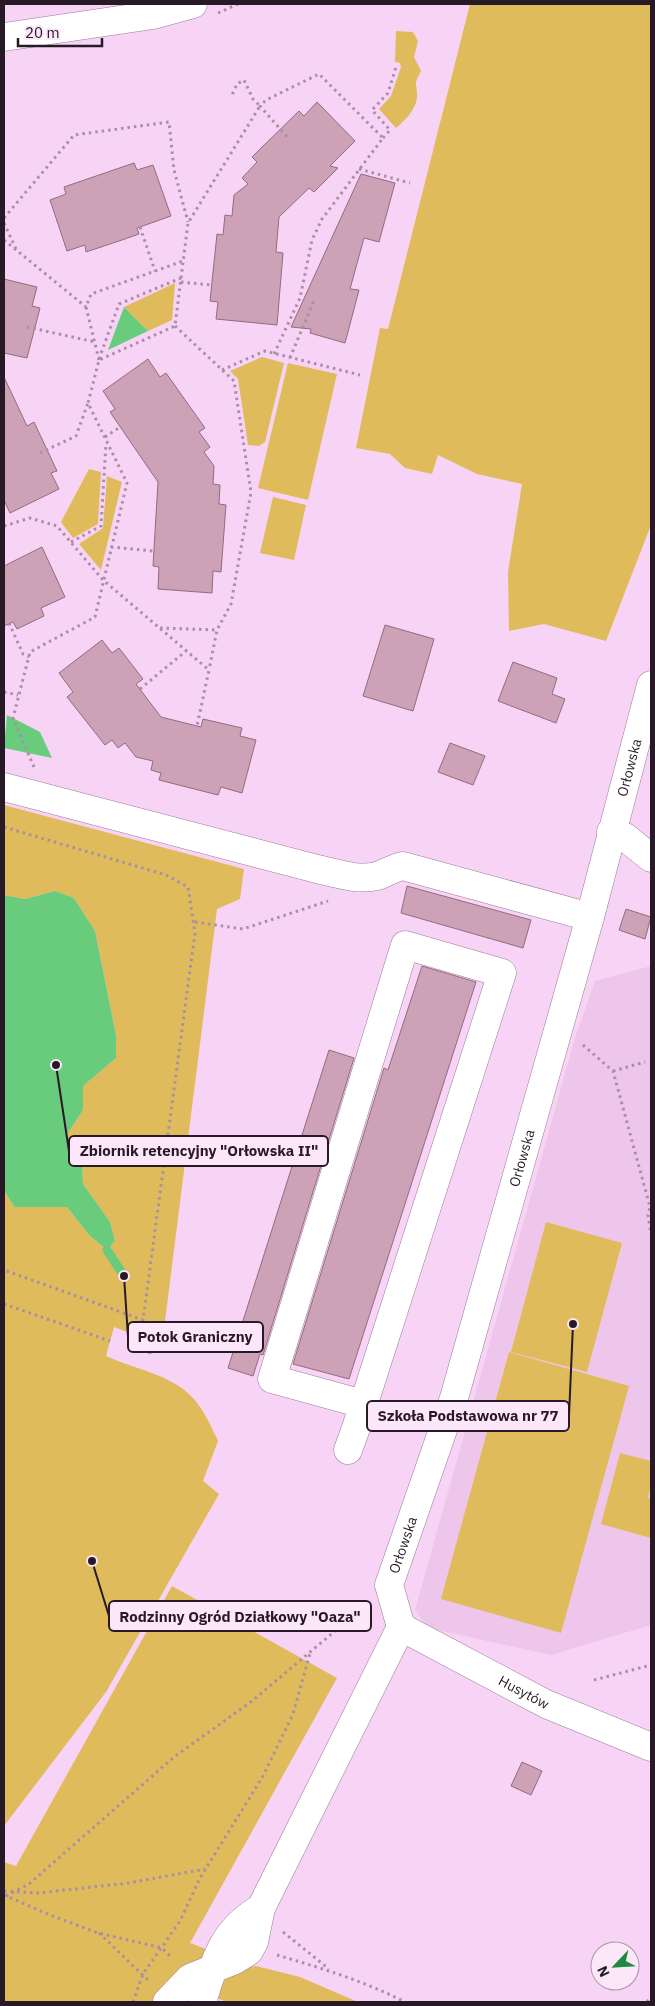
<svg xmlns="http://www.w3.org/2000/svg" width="655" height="2006" font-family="'IBM Plex Sans',sans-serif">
	<rect width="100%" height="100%" fill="#f7d4f5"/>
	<path fill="#eec6eb" d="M651,966V1625L551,1655L428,1628L415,1610L575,1038L595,981Z"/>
	<path fill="#e0bb5b" d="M470,4H651V525L606,641L544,624L509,631L508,572L522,484L477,474L438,455L432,474L405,468L390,454L356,448L380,328L388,329Z
		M396,31L413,32L418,41L414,57L421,71C412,87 418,84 417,98C415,111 405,120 396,128L379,109L391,96L401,67L400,63L395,62Z
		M175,283L172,320L148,331L124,307Z
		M262,357L284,363L265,442L259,446L248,445L238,379L230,371Z
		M288,363L337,374L308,500L258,488Z
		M89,469L101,472L98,524L73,538L61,522Z
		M107,476L122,482L101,570L79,544L103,528Z
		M273,497L306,505L294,560L260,553Z
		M4,805L244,869L240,899L217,909L162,1345L114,1327L106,1356C134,1369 171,1374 193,1398C204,1410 211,1426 218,1441L203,1481L219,1494L106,1692L4,1826V1190L14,1207H67L89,1235L107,1250L115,1241L110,1222L83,1184L82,1163L70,1149L66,1136L83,1110V1086L116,1058V1035L95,931L74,898L55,891L25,899L4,895Z
		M546,1222L622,1243L587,1372L511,1352Z
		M509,1352L629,1386L561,1633L441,1599Z
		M620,1453L651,1461V1485L648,1498L651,1499V1538L601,1524Z
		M172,1586L337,1678L189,1945L191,1943L210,1951L160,2002H4V1862L16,1866Z
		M256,1966L300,1977L358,2002H227L214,1997C225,1972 229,1970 256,1966Z"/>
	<path fill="#69cb7c" d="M124,307L148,331L108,350Z
		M7,715L40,732L52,758L4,748Z
		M55,891L74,898L95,931L116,1035V1058L83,1086V1110L66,1136L71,1149L82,1163L83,1184L110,1222L115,1241L107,1250L89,1235L67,1207H14L4,1190V895L25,899Z"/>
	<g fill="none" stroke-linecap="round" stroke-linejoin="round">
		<path stroke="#69cb7c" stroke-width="9" d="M107,1250L124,1276"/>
	</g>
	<path fill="#cda2b6" stroke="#936b7e" d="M317,102L355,141L330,166L338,168L314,192L309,188L279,217L276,252L283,253L277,325L216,319L218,302L210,301L217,234L223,235L225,215L232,216L234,195L248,184L242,178L257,162L252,157L299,111L304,116Z
		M134,163L137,170L153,165L171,216L137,228L139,234L119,241L86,252L85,245L67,251L50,200L66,194L64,187Z
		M361,174L395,183L379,242L364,238L350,289L359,290L345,343L310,333L311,329L291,327Z
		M4,279L37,287L32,306L40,308L27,358L4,353Z
		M148,359L160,377L166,373L205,428L199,432L210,447L204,452L214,466L213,484L220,485L219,504L226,505L221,572L213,571L212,593L158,589L159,567L153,566L158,482L110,412L115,409L103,391Z
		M4,377L27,426L34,422L57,471L51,473L59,489L10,513L4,500Z
		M42,547L65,597L41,608L44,616L17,629L13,622L4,626V566Z
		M385,625L434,639L413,711L363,696Z
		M102,640L112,653L119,648L143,679L136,684L161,717L201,727L203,719L242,728L240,736L256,740L242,793L221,787L218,795L159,780L161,773L151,770L153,761L136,757L125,743L118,748L112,740L105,745L67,697L73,692L59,673Z
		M513,662L557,678L552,694L565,699L556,723L498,701Z
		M450,743L485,756L473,785L438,772Z
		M407,886L531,920L523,948L401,913Z
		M626,909L651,917L645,939L619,930Z
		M422,966L476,982L349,1379L293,1364L384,1068L388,1070Z
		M329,1050L354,1058L263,1355L260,1354L253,1376L228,1368Z
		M522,1762L542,1771L531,1795L511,1786Z"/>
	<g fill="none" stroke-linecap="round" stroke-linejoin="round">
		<defs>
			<g id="minor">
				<path d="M4,37L153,15L193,4"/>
				<path d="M4,787L317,869C335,873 359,881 377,876C386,873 393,868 403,866L590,917"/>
				<path d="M611,832L625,837L651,858"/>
				<path d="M348,1450L356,1428L502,973L405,945L272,1379L363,1404"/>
				<path id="s1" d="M401,1627L389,1585L454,1398L590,917L651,685"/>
				<path id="s2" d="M401,1627L546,1704L651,1747"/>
				<path d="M167,2002L190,1978L235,1960L249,1951L254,1942L261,1908L401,1627"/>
				<path d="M202,2002C215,1962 221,1931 261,1908"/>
			</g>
		</defs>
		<use href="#minor" stroke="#9b7b99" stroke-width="29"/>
		<path stroke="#a88ea7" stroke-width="3" stroke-dasharray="2.5 4" stroke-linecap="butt" d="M218,13L238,4
			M383,138L390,130L372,110L388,93L396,67
			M359,169L410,183
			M4,218L74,135L169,122L174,170L188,222
			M4,223L16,249
			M140,227L155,271
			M4,240L86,307
			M181,282L211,285
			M175,326L234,381L251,492L231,604L217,630L209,670
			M27,327L95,342
			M274,354L300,298L312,240L322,219L383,138L319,74L266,100L260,106L289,139
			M290,358L315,298
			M99,359L119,304L181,278
			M99,360L86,307L91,294L183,261
			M222,370L265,351L360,375
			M105,437L120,427
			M40,453L76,436L88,403
			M4,526L30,518L57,526L103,580L209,670L197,726
			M71,542L101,526L106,443
			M111,547L153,551
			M9,623L23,654L29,657
			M160,628L217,630
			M140,689L186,651
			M4,692L18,695
			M34,767L13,718L30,652L95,617L127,483L88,403L99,360L175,326L188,223L260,106L253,99L244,80L237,84L231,97
			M4,827L166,875L188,887L195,933L143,1320L4,1270
			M195,922L243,929L328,901
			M583,1045L613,1071L650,1207L648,1215L651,1234
			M613,1071L645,1062
			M4,1304L110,1341
			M143,1320L150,1354
			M594,1680L651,1665
			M4,1891L38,1893L129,1883L205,1869
			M4,1895L50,1915L98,1933L162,1948L172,1958
			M6,1896L29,1884L174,1757L252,1701L367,1604
			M283,1932L329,1969
			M99,1933L149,1981
			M277,1955C321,1968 364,1981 405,2002
			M133,2002L143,1974L180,1921L200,1878L263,1776L293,1714L310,1653
			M647,2002L651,1997"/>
		<use href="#minor" stroke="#fff" stroke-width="28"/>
	</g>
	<g text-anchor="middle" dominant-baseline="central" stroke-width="4" stroke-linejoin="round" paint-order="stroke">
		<g font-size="14" fill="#271a26" stroke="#fce7fa">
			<text stroke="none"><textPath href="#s1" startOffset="896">Orłowska</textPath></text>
			<text stroke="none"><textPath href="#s1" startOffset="491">Orłowska</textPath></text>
			<text stroke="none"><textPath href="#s1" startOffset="86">Orłowska</textPath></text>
			<text stroke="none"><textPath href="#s2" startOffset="139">Husytów</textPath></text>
		</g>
	</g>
	<path fill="none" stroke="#271a26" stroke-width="2" d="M56 1065L69 1151M124 1276L128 1337M573 1324L569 1416M92 1561L109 1616"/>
	<g fill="#271a26" stroke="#fce7fa" stroke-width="2">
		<circle cx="56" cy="1065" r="5"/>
		<circle cx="124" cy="1276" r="5"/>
		<circle cx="573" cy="1324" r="5"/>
		<circle cx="92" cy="1561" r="5"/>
	</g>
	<g fill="#fce7fa" stroke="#271a26" stroke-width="2">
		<rect x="69" y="1136" width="259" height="30" rx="5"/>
		<rect x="128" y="1322" width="135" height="30" rx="5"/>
		<rect x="367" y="1401" width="202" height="30" rx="5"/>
		<rect x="109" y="1601" width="262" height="30" rx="5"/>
	</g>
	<g font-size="15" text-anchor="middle" font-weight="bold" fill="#271a26">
		<text x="199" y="1156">Zbiornik retencyjny "Orłowska II"</text>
		<text x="195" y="1342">Potok Graniczny</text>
		<text x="468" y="1421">Szkoła Podstawowa nr 77</text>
		<text x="240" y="1622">Rodzinny Ogród Działkowy "Oaza"</text>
	</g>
	<rect width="655" height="2006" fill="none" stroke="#271a26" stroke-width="10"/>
	<g transform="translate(615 1966) rotate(245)"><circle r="24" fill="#fce7fa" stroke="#a795a5"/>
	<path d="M0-4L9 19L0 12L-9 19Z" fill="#1f893f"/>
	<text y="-8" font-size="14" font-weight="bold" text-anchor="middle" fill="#271a26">N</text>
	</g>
	<path d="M18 38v8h84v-8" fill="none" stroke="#271a26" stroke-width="2.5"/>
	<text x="25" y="38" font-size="15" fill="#271a26" stroke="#fce7fa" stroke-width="4" paint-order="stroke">20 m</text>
</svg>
